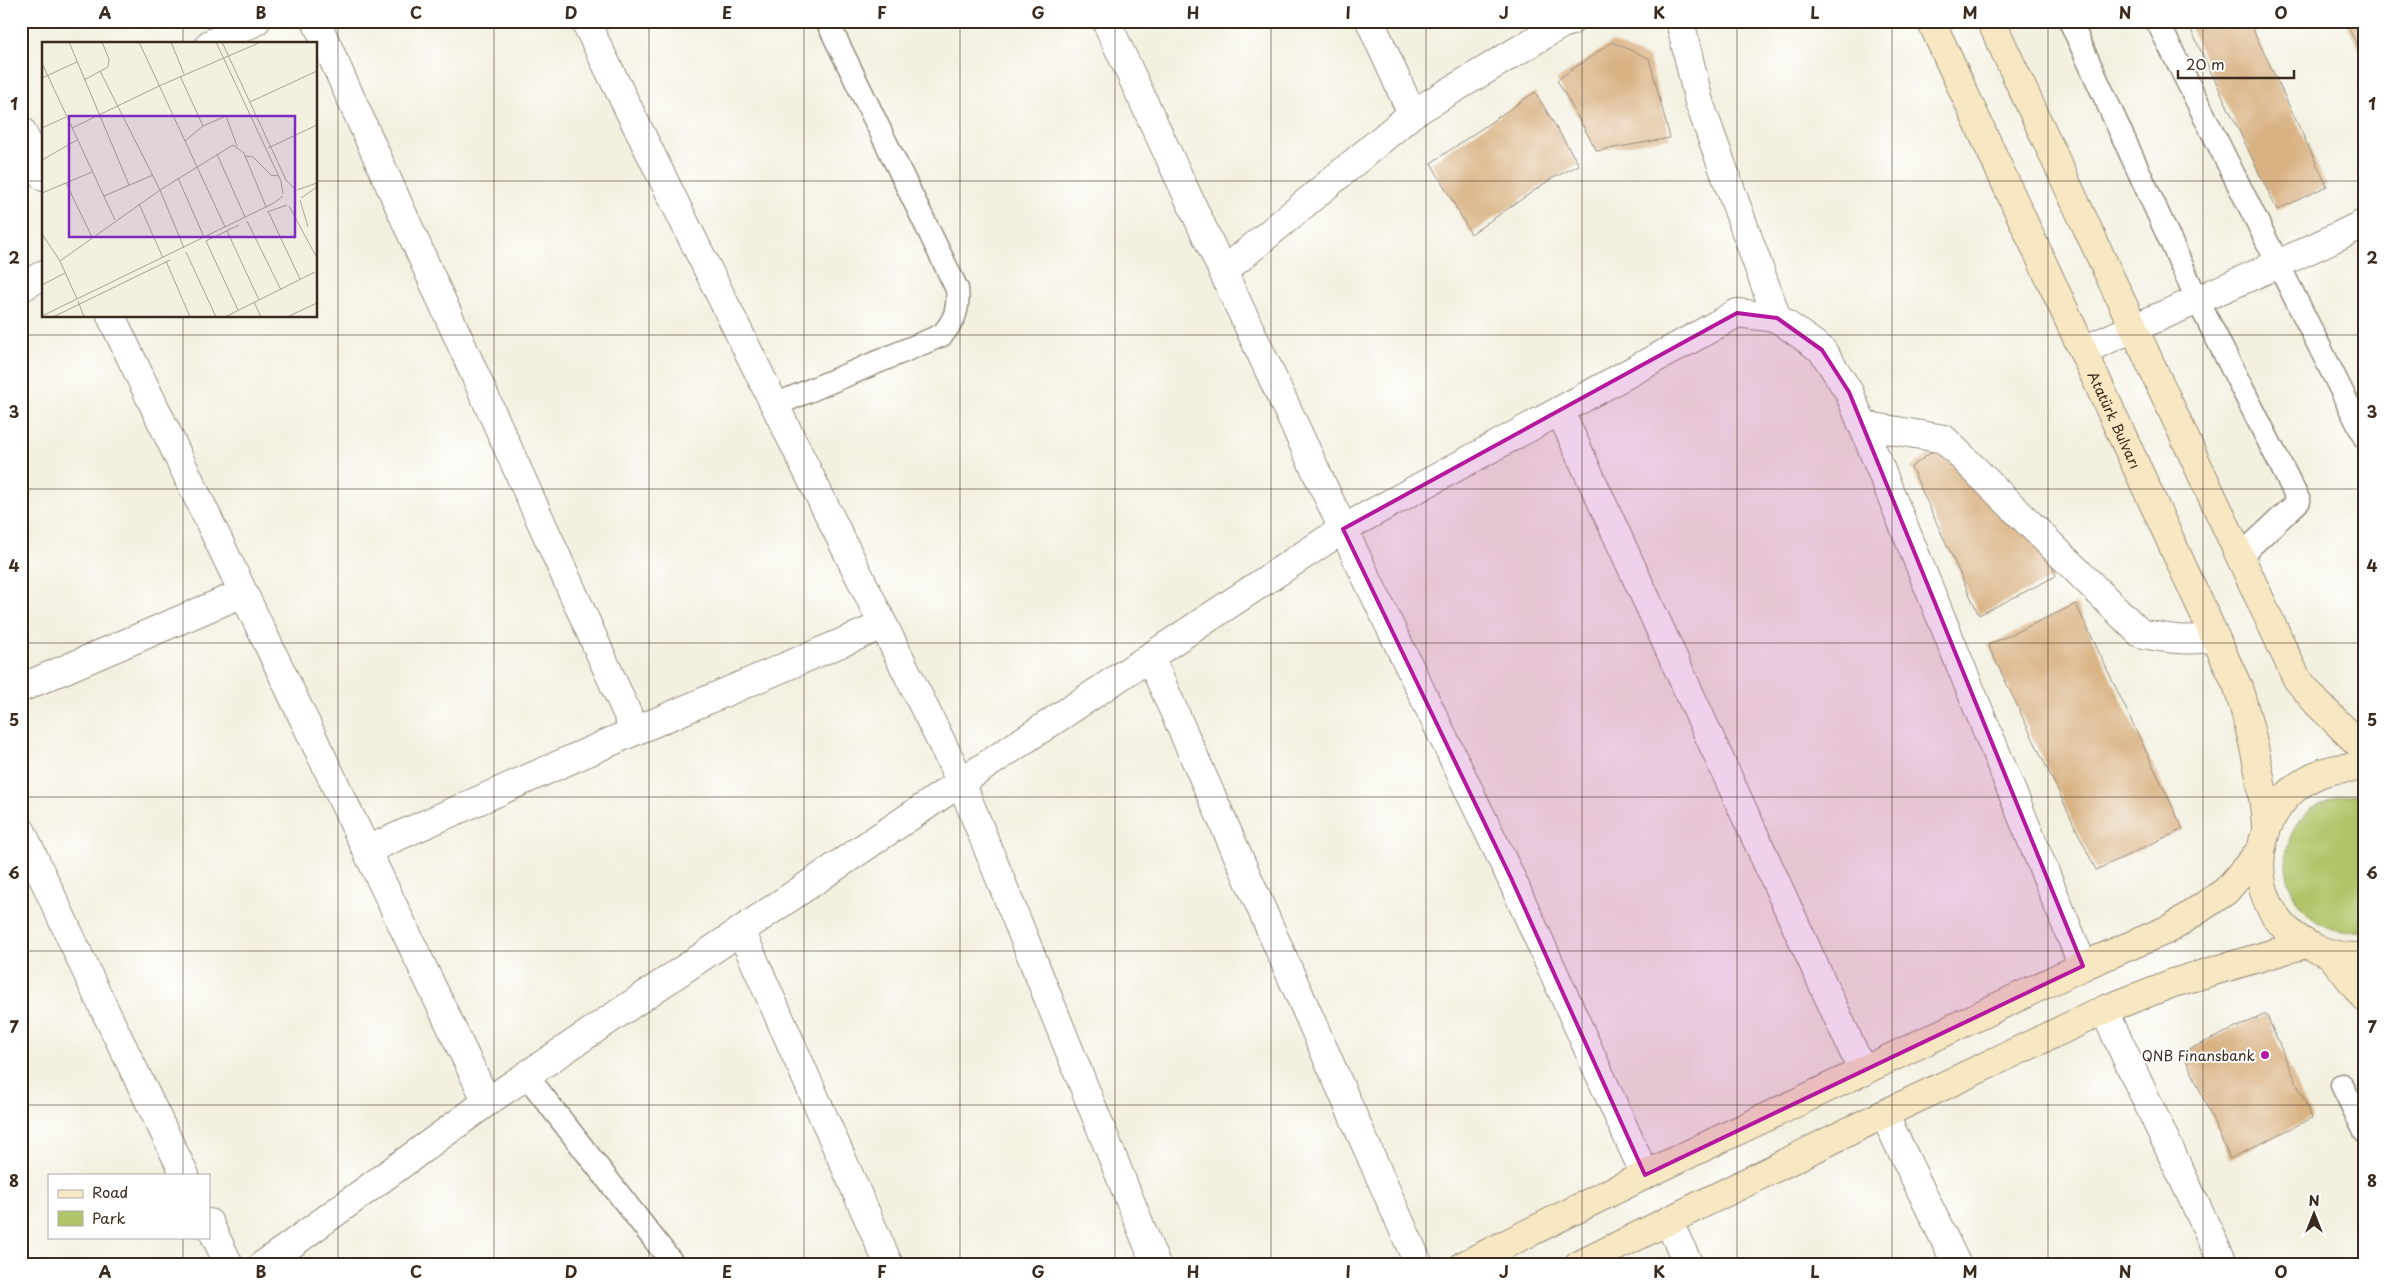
<svg xmlns="http://www.w3.org/2000/svg" width="2386" height="1286" font-family="'Playpen Sans',sans-serif">
	<rect width="100%" height="100%" fill="#fff"/>
	<filter id="ink" filterUnits="userSpaceOnUse"><feTurbulence type="fractalNoise" baseFrequency=".02" numOctaves="2"/><feDisplacementMap in="SourceGraphic" scale="10" xChannelSelector="R" yChannelSelector="G"/><feConvolveMatrix kernelMatrix="1 2 1 2 8 2 1 2 1" color-interpolation-filters="sRGB"/></filter>
	<filter id="wash" filterUnits="userSpaceOnUse"><feTurbulence type="fractalNoise" baseFrequency=".0096" numOctaves="4" result="noise"/><feDisplacementMap in="SourceGraphic" scale="20" xChannelSelector="R" yChannelSelector="G"/><feGaussianBlur stdDeviation="1.12" result="paint"/><feColorMatrix in="noise" values="0 0 0 0 0 0 0 0 0 0 0 0 0 0 0 0 0 1.4 0 .05"/><feComposite in="paint" operator="in"/></filter>
	<g filter="url(#wash)">
		<rect width="100%" height="100%" fill="#f3f0df"/>
		<path fill="#b0c569" stroke="#767844" d="M2358,794L2365,796V930C2284,946 2251,824 2335,797C2342,795 2350,795 2358,794Z"/>
		<g id="blocks">
			<path fill="#d9b283" d="M2203,21H2249L2327,186L2277,210L2190,28Z
				M2345,21H2365V61Z
				M1612,42L1649,58L1670,138L1597,151L1557,80Z
				M1535,92L1579,165L1551,179L1471,234L1431,163Z
				M1936,449L2047,553L2056,576L1979,615L1911,467Z
				M2076,604L2183,829L2096,870L1988,645Z
				M2266,1014L2312,1118L2230,1159L2183,1052Z"/>
		</g>
	</g>
	<g filter="url(#ink)">
		<use href="#blocks" fill-opacity="0" stroke="#978d7e" stroke-width="1"/>
		<g fill="none" stroke-linecap="round" stroke-linejoin="round">
			<defs>
				<path id="lane" d="M2070,21L2197,299L2299,501L2240,556
					M2157,21L2365,438
					M775,405L942,335C955,320 959,309 957,289L827,21
					M527,1076L674,1265
					M2342,1085L2365,1132"/>
				<path id="street" d="M316,21L635,731
					M585,21L961,782L1156,1265
					M1106,21L1343,529L1511,878L1645,1175
					M1370,21L1412,114
					M1680,21L1699,102L1777,318
					M210,44L256,21
					M21,130L44,177
					M1223,272L1412,114L1562,24L1571,21
					M21,288L44,274
					M111,316L487,1102
					M2084,350C2178,308 2272,269 2365,223
					M1560,411L1863,1072
					M1862,425L1944,439L2140,633C2167,639 2188,642 2215,637
					M1150,657L1419,1265
					M21,688L243,593
					M21,830L96,992L185,1175
					M367,850L635,731L883,625
					M741,931L889,1265
					M2104,1010L2224,1265
					M1884,1114L1957,1265
					M1668,1221L1689,1265
					M209,1223L229,1265
					M263,1265L487,1102L961,782L1343,529L1702,333L1737,313L1777,318L1822,350L1849,392L2083,966"/>
				<g id="secondary">
					<path id="s1" d="M1931,21L2238,687C2252,733 2263,779 2266,827"/>
					<path d="M1991,21L2297,679L2317,703L2365,750"/>
					<path d="M2365,768C2258,757 2218,907 2317,949C2332,955 2349,959 2365,956"/>
					<path d="M2331,955L2365,998"/>
					<path d="M1464,1265L1645,1175L2083,966L2171,928L2226,891L2260,851"/>
					<path d="M1579,1265L1884,1114L2104,1010L2173,983L2305,944"/>
				</g>
			</defs>
			<use href="#lane" stroke="#978d7e" stroke-width="25"/>
			<use href="#street" stroke="#978d7e" stroke-width="30"/>
			<use href="#secondary" stroke="#978d7e" stroke-width="30"/>
			<use href="#lane" stroke="#fff" stroke-width="22"/>
			<use href="#street" stroke="#fff" stroke-width="28"/>
			<use href="#secondary" stroke="#f7e8c3" stroke-width="28"/>
		</g>
	</g>
	<path fill="#b5179e" fill-opacity="0.2" stroke="#b5179e" stroke-width="4" stroke-linejoin="round" d="M1737,313L1777,318L1822,350L1849,392L2083,966L1645,1175L1511,878L1343,529Z"/>
	<path fill="none" stroke="#3b2a1e" stroke-width="1" stroke-opacity="0.55" d="M183,21V44M338,21V1265M494,21V1265M649,21V1265M804,21V1265M960,21V1265M1115,21V1265M1271,21V1265M1426,21V1265M1582,21V1265M1737,21V1265M1892,21V1265M2048,21V1265M2203,21V1265M21,181H44M316,181H2365M183,316V1175M21,335H2365M21,489H2365M21,643H2365M21,797H2365M21,951H2365M21,1105H2365M183,1237V1265"/>
	<circle fill="#b5179e" stroke="#fff" stroke-width="2" cx="2265" cy="1055" r="5"/>
	<g text-anchor="middle" dominant-baseline="central" stroke-width="4" stroke-linejoin="round" paint-order="stroke">
		<g font-size="14" fill="#3b2a1e" stroke="#fff">
			<text stroke="none"><textPath href="#s1" startOffset="439">Atatürk Bulvarı</textPath></text>
		</g>
		<g font-size="14" fill="#3b2a1e" stroke="#fff" text-anchor="end">
			<text x="2255" y="1055">QNB Finansbank</text>
		</g>
	</g>
	<g transform="translate(42 42)">
		<rect width="275" height="275" fill="#f3f0df"/>
		<path fill="none" stroke="#a9a192" stroke-width="1" d="M27,0L87,143M97,0L183,185M129,0L142,32M174,0L239,139L241,152M180,0L244,138L253,147M0,21L73,178M58,29L118,148L142,206M138,34L161,84M0,36L35,20M42,38L66,25L67,17L60,0M208,60L275,29M0,86L24,75M30,86L117,44L219,0M143,99L161,84L184,74L195,104M226,106L275,83M175,112L203,175M203,114L211,115L229,133L237,134M0,118L35,98M136,136L162,195M24,141L50,195M255,148L275,141M0,151L50,130M62,154L111,133M259,156L275,145M258,158L266,185M97,162L121,216M247,164L275,216M226,169L258,237M225,170L245,163M205,179L239,248M185,189L217,258M0,192L18,219L35,257M164,199L196,268M164,199L197,183M144,210L174,275M18,219L118,148L191,103L202,111L224,165M124,219L148,275M0,243L23,231M36,259L42,275M212,260L219,275M0,274L232,161L241,154M11,275L128,218M183,275L273,230M245,275L275,261"/>
		<path fill="#7b2cbf" fill-opacity="0.15" stroke="#7b2cbf" stroke-width="2.5" d="M27,74H253V195H27Z"/>
		<rect width="275" height="275" fill="none" stroke="#3b2a1e" stroke-width="2.5"/>
	</g>
	<rect width="2386" height="1286" fill="none" stroke="#fff" stroke-width="55"/>
	<rect x="48" y="1174" width="162" height="65" fill="#ffffff" stroke="#b1aaa5"/>
	<rect x="58" y="1190" width="25" height="8" fill="#f7e8c3" stroke="#b1aaa5"/>
	<text x="92" y="1198" font-size="15" fill="#3b2a1e">Road</text>
	<rect x="58" y="1211" width="25" height="15" fill="#b0c569" stroke="#b1aaa5"/>
	<text x="92" y="1224" font-size="15" fill="#3b2a1e">Park</text>
	<g transform="translate(2314 1214)" stroke="#ffffff" stroke-width="4" paint-order="stroke">
	<path d="M0-4L9 19L0 12L-9 19Z" fill="#3b2a1e"/>
	<text y="-8" font-size="14" font-weight="bold" text-anchor="middle" fill="#3b2a1e">N</text>
	</g>
	<path d="M2178 70v8h116v-8" fill="none" stroke="#3b2a1e" stroke-width="2.5"/>
	<text x="2186" y="70" font-size="15" fill="#3b2a1e" stroke="#ffffff" stroke-width="4" paint-order="stroke">20 m</text>
	<rect x="28" y="28" width="2330" height="1230" fill="none" stroke="#3b2a1e" stroke-width="2"/>
	<g font-size="16" text-anchor="middle" font-weight="bold" fill="#3b2a1e">
		<text x="105" y="19">A</text>
		<text x="261" y="19">B</text>
		<text x="416" y="19">C</text>
		<text x="571" y="19">D</text>
		<text x="727" y="19">E</text>
		<text x="882" y="19">F</text>
		<text x="1038" y="19">G</text>
		<text x="1193" y="19">H</text>
		<text x="1348" y="19">I</text>
		<text x="1504" y="19">J</text>
		<text x="1659" y="19">K</text>
		<text x="1815" y="19">L</text>
		<text x="1970" y="19">M</text>
		<text x="2125" y="19">N</text>
		<text x="2281" y="19">O</text>
		<text x="14" y="110">1</text>
		<text x="2372" y="110">1</text>
		<text x="14" y="264">2</text>
		<text x="2372" y="264">2</text>
		<text x="14" y="418">3</text>
		<text x="2372" y="418">3</text>
		<text x="14" y="572">4</text>
		<text x="2372" y="572">4</text>
		<text x="14" y="726">5</text>
		<text x="2372" y="726">5</text>
		<text x="14" y="879">6</text>
		<text x="2372" y="879">6</text>
		<text x="14" y="1033">7</text>
		<text x="2372" y="1033">7</text>
		<text x="14" y="1187">8</text>
		<text x="2372" y="1187">8</text>
		<text x="105" y="1278">A</text>
		<text x="261" y="1278">B</text>
		<text x="416" y="1278">C</text>
		<text x="571" y="1278">D</text>
		<text x="727" y="1278">E</text>
		<text x="882" y="1278">F</text>
		<text x="1038" y="1278">G</text>
		<text x="1193" y="1278">H</text>
		<text x="1348" y="1278">I</text>
		<text x="1504" y="1278">J</text>
		<text x="1659" y="1278">K</text>
		<text x="1815" y="1278">L</text>
		<text x="1970" y="1278">M</text>
		<text x="2125" y="1278">N</text>
		<text x="2281" y="1278">O</text>
	</g>
</svg>
